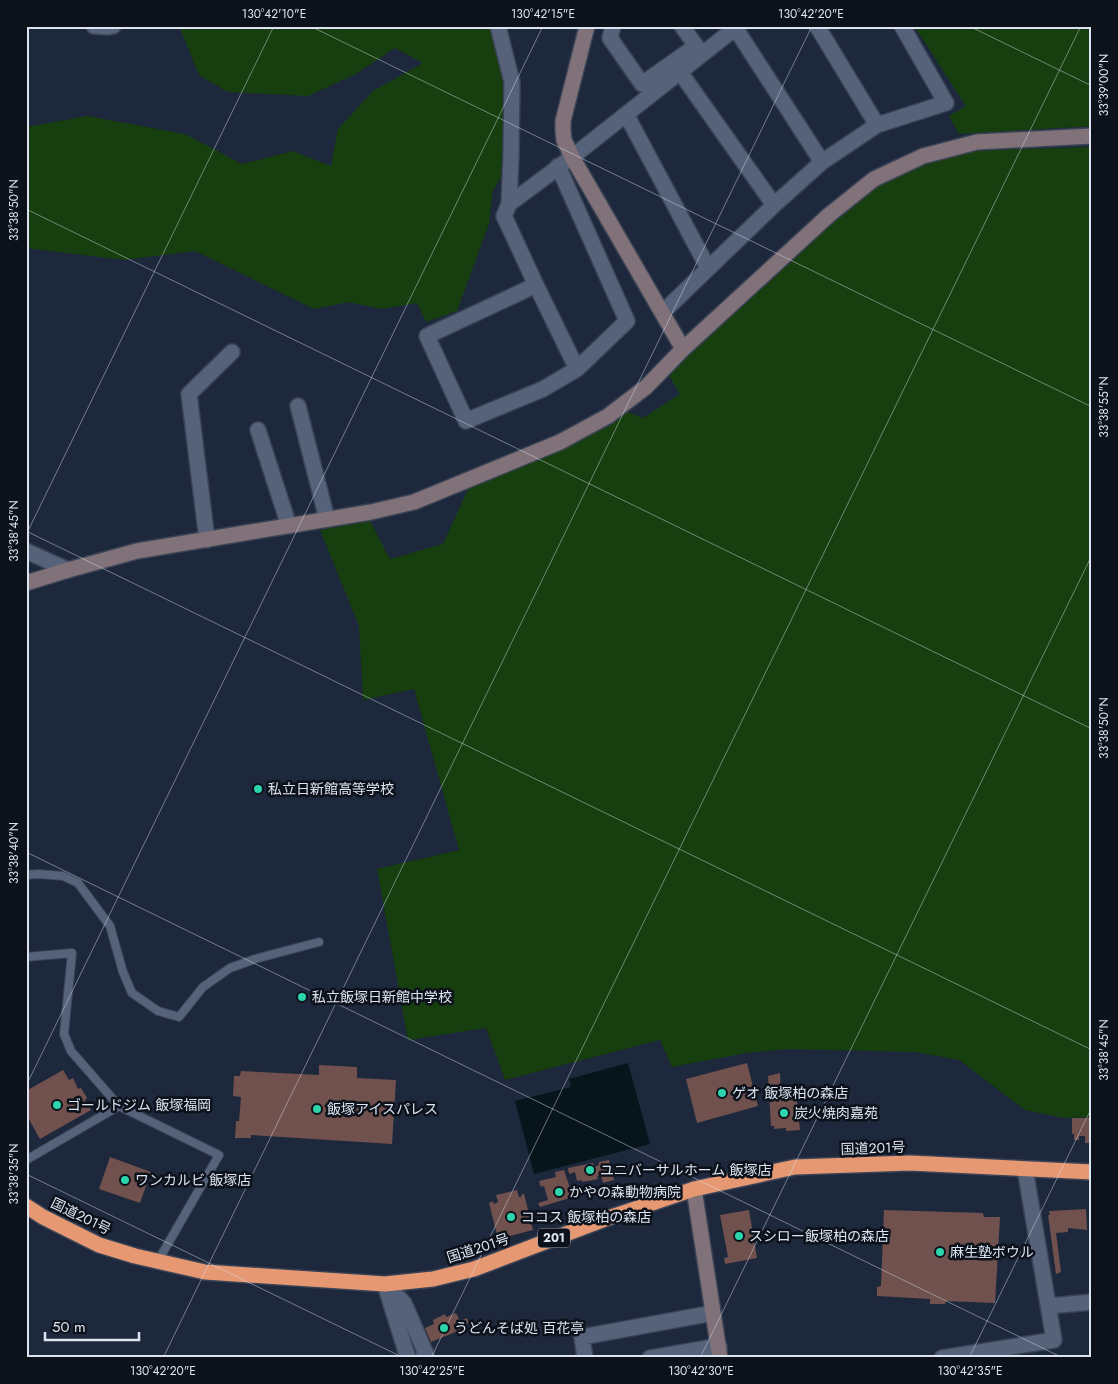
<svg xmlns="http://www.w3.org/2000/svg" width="1118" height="1384" font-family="Jost,'Noto Sans JP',sans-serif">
	<rect width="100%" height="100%" fill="#1d283d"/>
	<path fill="#163e0e" d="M179,26H489L505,79L501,178L493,190L489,224L457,311L426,322L417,303L381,309L349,302L314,309L195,251L124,260L26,248V127L87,116L185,134L242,164L292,151L331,166L338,129L373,91L423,63L395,48L356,74L308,96L228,92L199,75Z
		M914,26H1092V126L959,134L949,116L966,106Z
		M1092,147V1117L1064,1118L1025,1110L959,1060L915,1052L787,1049L746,1053L672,1067L660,1040L505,1080L486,1028L408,1040L377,869L459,850L414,689L363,700L359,626L320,530L370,521L390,559L443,544L469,487L625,411L643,418L680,394L667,372L851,205L876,185L920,163L958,153L987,150Z"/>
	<path fill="#07151a" d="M628,1063L650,1144L534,1174L515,1101L571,1087L569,1079Z"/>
	<path fill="#70514d" d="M747,1063L758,1106L697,1123L686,1079Z
		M319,1065L357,1067V1078L396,1080L392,1144L251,1135V1138H235L236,1121H239L241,1097L233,1096L234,1076H240L241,1071L319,1075Z
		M63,1070L69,1080L73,1078L78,1089L81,1088L87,1098L85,1100L91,1110L40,1139L26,1114V1091Z
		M780,1073L781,1097H790L797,1101L800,1130L786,1131V1128L774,1129V1126H771L768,1076Z
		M1072,1118H1092V1143H1085V1136H1079V1140H1074V1134H1072Z
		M110,1157L151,1172L140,1203L99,1189Z
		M609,1160L614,1180L603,1183L601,1175L597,1176L598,1179L582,1182V1180L577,1181L575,1172L569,1174L568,1168L593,1163L595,1167L599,1165V1162Z
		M564,1170L573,1197L540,1207L538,1203L548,1200L544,1186L541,1187L539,1181L556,1177L555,1172Z
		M517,1190L519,1197H521L522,1194H524L533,1230L498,1239L489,1203L493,1201L494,1204L498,1202L496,1195Z
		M1086,1209L1087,1230L1068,1228V1232L1056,1233L1061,1272L1056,1274L1048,1215H1050L1049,1211Z
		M749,1210L757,1258L725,1264L724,1258L728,1257L720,1215Z
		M884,1210L983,1213L984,1217H1000L995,1303L946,1301L945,1304H930V1299L877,1296V1287L881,1286Z
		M456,1313L460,1321L467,1318L469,1323L462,1326L463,1329L431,1342L425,1328L434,1324L433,1320L445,1314L446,1317Z"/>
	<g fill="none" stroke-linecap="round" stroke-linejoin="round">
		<defs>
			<path id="lane" d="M26,875L38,874L63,876L78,883L110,926L123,972L132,993L158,1011L179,1017L203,987L230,968L255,959L319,942
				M26,957L72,953L64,1034L71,1051L119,1106L219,1155L158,1261
				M26,1160L119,1106"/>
			<path id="street" d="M94,26L108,27L113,26
				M498,26L512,82L511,157L509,204L504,216L536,285L577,369
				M613,26L610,38L642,84L696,46
				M682,26L701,53
				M734,26L822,162
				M817,26L877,125
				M680,72L774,205
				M626,114L708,268
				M509,204L572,157L738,26
				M536,285L427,336L466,421L543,389L577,369L627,321L558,166
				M663,312L774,205L822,162L877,125L946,103L902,26
				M298,406L327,519
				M258,430L289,526
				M207,540L189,394L232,352
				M26,551L68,570
				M385,1284L404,1303L426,1354L422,1358
				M386,1288L408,1358
				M1049,1306L1092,1302
				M585,1358L582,1337L713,1313
				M650,1358L719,1346
				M942,1358L1054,1340L1025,1169"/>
			<path id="secondary" d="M587,26L563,121V131L564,140L572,157L683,349
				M26,583L68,570L137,551L371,512L414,502L560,442L608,416L646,387L683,349L829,215L874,179L923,156L977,142L1092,136
				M694,1189L720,1358"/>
			<path id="highway" d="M26,1206L43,1217L99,1245L135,1256L205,1272L385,1284L433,1279L474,1269L605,1219L694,1189L795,1167L910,1163L1092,1172"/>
		</defs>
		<use href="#lane" stroke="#3a4355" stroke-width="10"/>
		<use href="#street" stroke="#3a4355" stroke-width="18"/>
		<use href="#secondary" stroke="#3a4355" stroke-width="18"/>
		<use href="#highway" stroke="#3a4355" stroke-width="18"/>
		<use href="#lane" stroke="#55627a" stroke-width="8"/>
		<use href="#street" stroke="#55627a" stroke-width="15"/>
		<use href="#secondary" stroke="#807278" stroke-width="15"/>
		<use href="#highway" stroke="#e69872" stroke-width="15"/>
	</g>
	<path fill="none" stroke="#dce4f2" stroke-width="1" stroke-opacity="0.45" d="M310,26L1092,407M969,26L1092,86M26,209L1092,729M26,531L1092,1050M26,535L274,26M26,852L1063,1358M26,1086L543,26M26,1174L404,1358M163,1358L812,26M431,1358L1081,26M700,1358L1092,555M969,1358L1092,1107"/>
	<g fill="#2cd5ab" stroke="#0c111a" stroke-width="2">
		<circle cx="258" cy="789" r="5"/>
		<circle cx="302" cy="997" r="5"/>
		<circle cx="722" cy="1093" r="5"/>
		<circle cx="57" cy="1105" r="5"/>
		<circle cx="317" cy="1109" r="5"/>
		<circle cx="784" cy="1113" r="5"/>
		<circle cx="590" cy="1170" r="5"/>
		<circle cx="125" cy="1180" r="5"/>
		<circle cx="559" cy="1192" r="5"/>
		<circle cx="511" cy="1217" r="5"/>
		<circle cx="739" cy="1236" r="5"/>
		<circle cx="940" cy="1252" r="5"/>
		<circle cx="444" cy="1328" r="5"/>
	</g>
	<g text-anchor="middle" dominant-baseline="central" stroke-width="5" stroke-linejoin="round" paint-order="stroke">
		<rect fill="#0c111a" stroke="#9ea5b1" stroke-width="1" x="538" y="1228.5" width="32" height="19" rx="4"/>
		<g font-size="12" font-weight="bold" fill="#dce4f2">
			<text x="554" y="1238">201</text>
		</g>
		<g font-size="14" fill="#dce4f2" stroke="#0c111a" text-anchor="start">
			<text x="268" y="789">私立日新館高等学校</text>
			<text x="312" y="997">私立飯塚日新館中学校</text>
			<text x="732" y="1093">ゲオ 飯塚柏の森店</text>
			<text x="67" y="1105">ゴールドジム 飯塚福岡</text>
			<text x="327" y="1109">飯塚アイスパレス</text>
			<text x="794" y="1113">炭火焼肉嘉苑</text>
			<text x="600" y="1170">ユニバーサルホーム 飯塚店</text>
			<text x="135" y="1180">ワンカルビ 飯塚店</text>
			<text x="569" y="1192">かやの森動物病院</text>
			<text x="521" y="1217">ココス 飯塚柏の森店</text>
			<text x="749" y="1236">スシロー飯塚柏の森店</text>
			<text x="950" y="1252">麻生塾ボウル</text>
			<text x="454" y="1328">うどんそば処 百花亭</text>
		</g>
		<g font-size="14" fill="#dce4f2" stroke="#0c111a">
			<text transform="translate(873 1148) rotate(-2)">国道201号</text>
			<text transform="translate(81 1216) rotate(26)">国道201号</text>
			<text transform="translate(478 1248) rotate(-18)">国道201号</text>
		</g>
	</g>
	<rect width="1118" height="1384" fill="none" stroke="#0c111a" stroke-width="55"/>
	<path d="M45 1332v8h94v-8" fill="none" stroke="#dce4f2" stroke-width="2.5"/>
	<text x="52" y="1332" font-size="15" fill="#dce4f2" stroke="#0c111a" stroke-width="4" paint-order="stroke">50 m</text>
	<rect x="28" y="28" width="1062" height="1328" fill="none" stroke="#dce4f2" stroke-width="2"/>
	<g font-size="12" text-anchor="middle" fill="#dce4f2">
		<text x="274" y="18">130°42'10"E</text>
		<text x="543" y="18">130°42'15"E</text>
		<text x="811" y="18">130°42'20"E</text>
		<text transform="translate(1104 85) rotate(-90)" y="4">33°39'00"N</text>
		<text transform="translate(14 210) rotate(-90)" y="4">33°38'50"N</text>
		<text transform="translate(1104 407) rotate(-90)" y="4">33°38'55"N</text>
		<text transform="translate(14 531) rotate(-90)" y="4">33°38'45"N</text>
		<text transform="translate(1104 728) rotate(-90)" y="4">33°38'50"N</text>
		<text transform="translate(14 853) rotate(-90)" y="4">33°38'40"N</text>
		<text transform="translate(1104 1050) rotate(-90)" y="4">33°38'45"N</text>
		<text transform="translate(14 1174) rotate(-90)" y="4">33°38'35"N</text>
		<text x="163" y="1375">130°42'20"E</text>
		<text x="432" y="1375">130°42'25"E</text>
		<text x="701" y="1375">130°42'30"E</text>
		<text x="970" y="1375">130°42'35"E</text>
	</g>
</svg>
